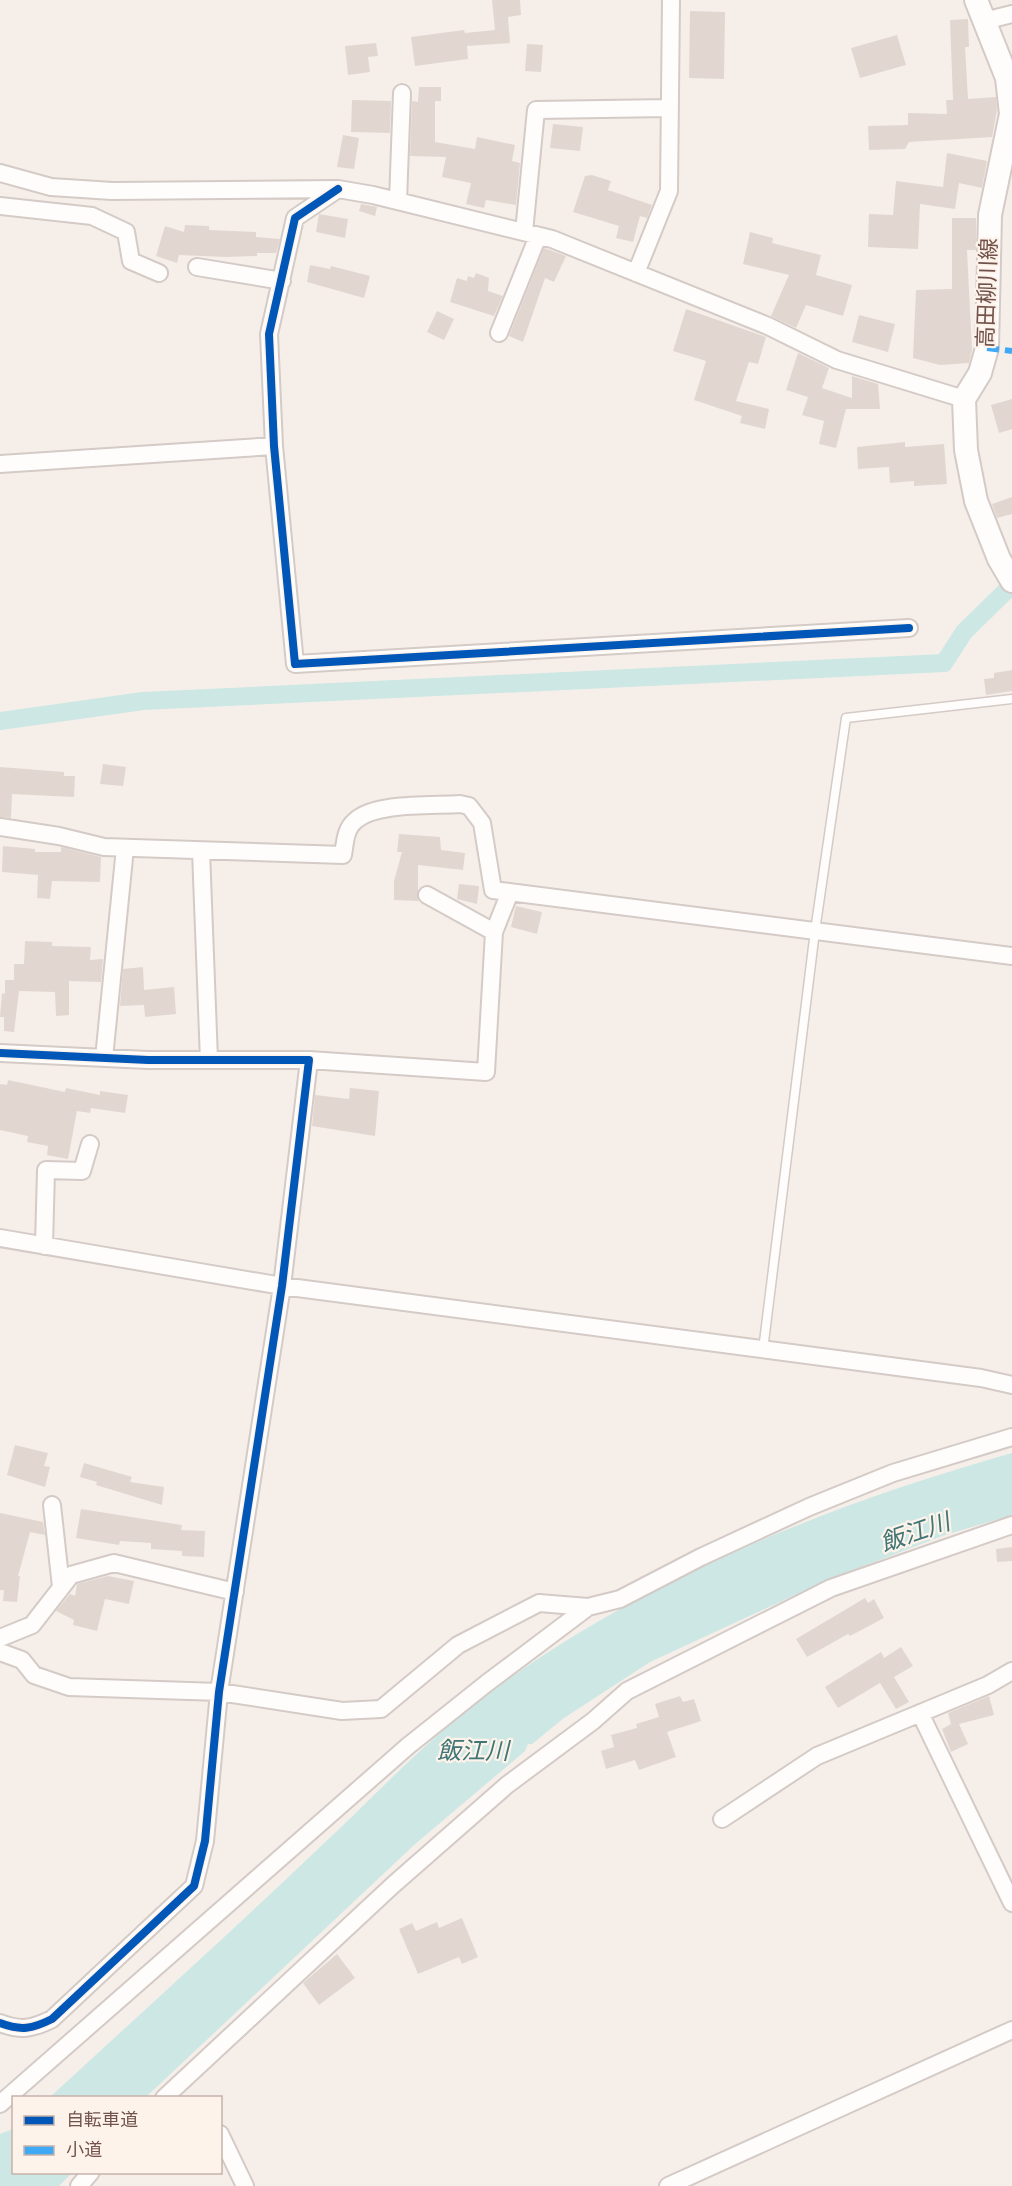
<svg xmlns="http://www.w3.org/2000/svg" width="1012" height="2186" font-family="Figtree,'Noto Sans JP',sans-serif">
	<rect width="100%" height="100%" fill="#f6efe9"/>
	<path fill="#cce7e4" d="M1012,1453V1515L942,1536L823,1582L650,1662L564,1718L532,1744H528L525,1751L414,1845L146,2097L49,2098C139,2015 230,1933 318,1849C373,1798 424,1742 484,1697C641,1580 825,1506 1012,1453Z
		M13,2129L14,2172L72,2173L59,2186H0V2134Z"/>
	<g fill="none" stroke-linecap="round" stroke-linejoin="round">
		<path stroke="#cce7e4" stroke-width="18" d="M0,721L143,701L944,663L964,632L1012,585"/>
	</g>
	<path fill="#e2d6d1" d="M492,0H520L521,15L508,17L510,43L467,46L468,59L415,66L411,37L464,30L465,33L495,30Z
		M690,11L725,12L724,79L689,78Z
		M968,19L969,47H965L968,99L996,97L997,110L992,137L909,142L905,149L869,150L868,126L908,125V113L947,114L946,100H953L950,20Z
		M897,35L906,65L860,78L851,48Z
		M376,43L378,56L368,57L370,72L348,75L345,46Z
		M527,44L543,45L541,72L525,71Z
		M419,87H441V101H435V142L475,149L477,137L515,145L512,161L520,163L516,205L486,200L484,208L466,204L471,183L442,177L446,157L410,156L412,101L418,102Z
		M352,100L391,101L390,133L351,132Z
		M553,124L583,127L580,151L550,148Z
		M343,135L359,138L354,169L337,167Z
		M947,153L987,161L982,188L959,183L955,209L920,204L918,249L868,247L869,214L893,215L896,181L943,187Z
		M592,175L611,181L608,190L652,205L647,218L640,216L633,242L616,238L619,226L573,212L585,176Z
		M361,204L377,207L375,216L359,211Z
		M319,214L348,219L345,238L316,232Z
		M952,218H976V250H967L972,350L969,363L940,365L913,358L916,290L952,289Z
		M185,225L209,226V230L256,232V237L280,239L276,253H257V256L226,257L179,255L177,263L156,256L165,226L184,232Z
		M750,232L773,238L772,243L821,255L816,275L852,285L843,316L806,305L796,328L771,316L789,275L743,264Z
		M544,248L566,256L554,282L545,278L523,342L509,336Z
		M310,265L330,269L331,266L370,276L364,298L307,282Z
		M476,273L489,278L488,291L503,296L494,316L450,302L457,278L467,281L468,276L474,278Z
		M686,309L766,337L758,364L749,362L736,401L769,409L765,429L740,423L742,416L694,400L706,361L673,351Z
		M437,311L454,319L444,340L427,332Z
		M859,315L895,324L888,352L852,342Z
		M798,353L829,368L822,388L852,398V376L878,384L880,409H846L836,448L819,444L824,421L802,415L808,397L786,390Z
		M1012,399V429L999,433L991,405Z
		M905,442V447L944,444L947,484L914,486V481L890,483L889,467L858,469L857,447Z
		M1012,497V514L997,518L992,504Z
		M1012,670V691L986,695L984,679L994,678V673Z
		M103,764L126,767L123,786L100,784Z
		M0,767L64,772V776H75L74,797L12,794L11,818L0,817Z
		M399,834L440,837L441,850L465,853L463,870L418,865V901L394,900V881L402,852H397Z
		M3,846L35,849V852H61V847L101,857L100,882L52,881L50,899L37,898L38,875L2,872Z
		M459,884L479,886L477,904L457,899Z
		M516,906L542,912L537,934L511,927Z
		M25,941L52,942V946L91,947L90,960L103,959L101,982L69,981V1015L56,1016L55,992L19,991L14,1032L4,1031V1017H0L2,993L5,994V980H14V964H24Z
		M143,967L144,990L174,987L176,1014L145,1017L144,1005L120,1006L123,969Z
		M8,1080L65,1092L66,1088L100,1095V1091L128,1095L125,1113L91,1108L90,1113L77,1111L68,1159L47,1155L48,1146L27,1142L28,1136L0,1130V1084L7,1085Z
		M350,1088L379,1091L375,1136L312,1126L315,1095L349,1099Z
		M15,1445L48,1453L44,1466L50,1467L45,1487L7,1475Z
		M84,1463L132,1477L130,1482L164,1487L162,1505L96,1485L97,1482L80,1477Z
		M81,1509L182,1525L181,1530L205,1531L204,1557L182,1556V1551L151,1549V1543L120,1541L119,1545L76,1538Z
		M0,1513L43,1522L45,1535L30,1532L18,1576H20L17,1602L3,1601L4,1590H0Z
		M1012,1547V1561L997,1562L996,1549Z
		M108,1576L134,1581L129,1604L105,1599L97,1631L73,1625L74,1620L56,1611L70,1594L75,1596L77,1584Z
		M865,1598L868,1603L874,1599L884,1618L850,1636L848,1634L807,1657L796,1639Z
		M901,1647L913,1666L894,1677L909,1702L896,1709L880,1683L838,1708L825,1687L881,1652L884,1658Z
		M680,1696L683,1702L694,1699L701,1721L667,1732L676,1757L639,1770L635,1760L606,1769L601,1751L614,1747L611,1735L637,1728L636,1724L659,1717L655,1704Z
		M989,1696L994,1715L959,1724L968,1744L951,1752L942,1729L951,1724L948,1713Z
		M462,1918L478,1957L462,1964L459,1957L418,1974L399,1929L412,1923L416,1931L437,1922L439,1928Z
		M337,1954L355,1978L319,2005L303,1983Z"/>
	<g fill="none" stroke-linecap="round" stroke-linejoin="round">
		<defs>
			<path id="lane" d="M763,1350L815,931L846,718L1012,699"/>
			<path id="street" d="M984,21L1012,14
				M0,173L51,187L112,191L338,189L373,195L552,239L768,326L837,360L964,399
				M338,189L295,218L269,334L274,446L295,664L909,628
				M398,201L402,93
				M0,206L92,216L126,232L131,261L159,273
				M524,232L536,110L670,108
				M197,267L282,281
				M636,273L669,191L671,0
				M499,333L538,236
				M0,464L274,446
				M0,827L59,836L104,847L343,855C345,844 345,829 355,821C375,802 433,806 460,804L469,806L482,823L493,890L1012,956
				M201,851L209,1060
				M427,895L494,932
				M0,1053L148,1060H309L282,1286L219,1692L205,1841L194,1886L52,2019C32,2029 21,2031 0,2023
				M104,1058L125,848
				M309,1060L486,1072L494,932L510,892
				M0,1238L282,1286L981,1378L1012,1385
				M44,1246L46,1170L82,1171L90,1144
				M52,1505L61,1587
				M0,1638L32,1625L71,1575L114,1563L235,1592
				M0,1652L22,1660L34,1675L69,1687L219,1692L342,1711L381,1709L458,1645L539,1603L588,1607L620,1599L701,1557L809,1507L893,1473L1012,1437
				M920,1713L1012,1903
				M722,1819L817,1756L988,1685L1012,1671
				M164,2098L393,1885L507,1785L593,1721L627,1691L831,1588L1012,1525
				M0,2104L408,1746L487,1683L588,1607
				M220,2134L245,2186
				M79,2186L91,2172
				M668,2186L1012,2030"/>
			<path id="secondary" d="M976,0L1007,78L1011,114L990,215L987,348L980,373L964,399L966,450L976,501L999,559L1012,581"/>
		</defs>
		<use href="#lane" stroke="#d4cac6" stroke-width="11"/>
		<use href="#street" stroke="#d4cac6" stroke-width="20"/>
		<use href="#secondary" stroke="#d4cac6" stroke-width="26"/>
		<use href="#lane" stroke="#fefdfc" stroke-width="8"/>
		<use href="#street" stroke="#fefdfc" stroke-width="16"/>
		<use href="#secondary" stroke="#fefdfc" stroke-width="22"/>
		<path stroke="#3fa9f5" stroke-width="6" stroke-dasharray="12 6" stroke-linecap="butt" d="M987,348L1012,351"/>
		<defs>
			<path id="cycleway" d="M338,189L295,218L269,334L274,446L295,664L909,628
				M0,1053L148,1060H309L282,1286L219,1692L205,1841L194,1886L52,2019C32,2029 21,2031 0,2023"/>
		</defs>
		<use href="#cycleway" stroke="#fef3ea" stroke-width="11"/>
		<use href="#cycleway" stroke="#0057b8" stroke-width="8"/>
	</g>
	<g text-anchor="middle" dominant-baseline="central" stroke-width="4.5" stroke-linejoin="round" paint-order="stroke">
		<g font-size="22" fill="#71534c" stroke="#fef3ea">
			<text transform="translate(987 293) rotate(-88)">高田柳川線</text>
		</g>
		<g font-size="24" font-style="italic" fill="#407676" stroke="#fef3ea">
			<text transform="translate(915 1532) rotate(-19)">飯江川</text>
			<text x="473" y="1750">飯江川</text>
		</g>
	</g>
	<rect x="12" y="2096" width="210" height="78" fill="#fef3ea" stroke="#c6b3ab" stroke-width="1.5"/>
	<rect x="24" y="2116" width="30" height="9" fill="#0057b8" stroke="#c6b3ab" stroke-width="1.5"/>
	<text x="66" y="2126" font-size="18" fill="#71534c">自転車道</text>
	<rect x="24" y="2146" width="30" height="9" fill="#3fa9f5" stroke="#c6b3ab" stroke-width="1.5"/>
	<text x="66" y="2156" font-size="18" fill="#71534c">小道</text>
</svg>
